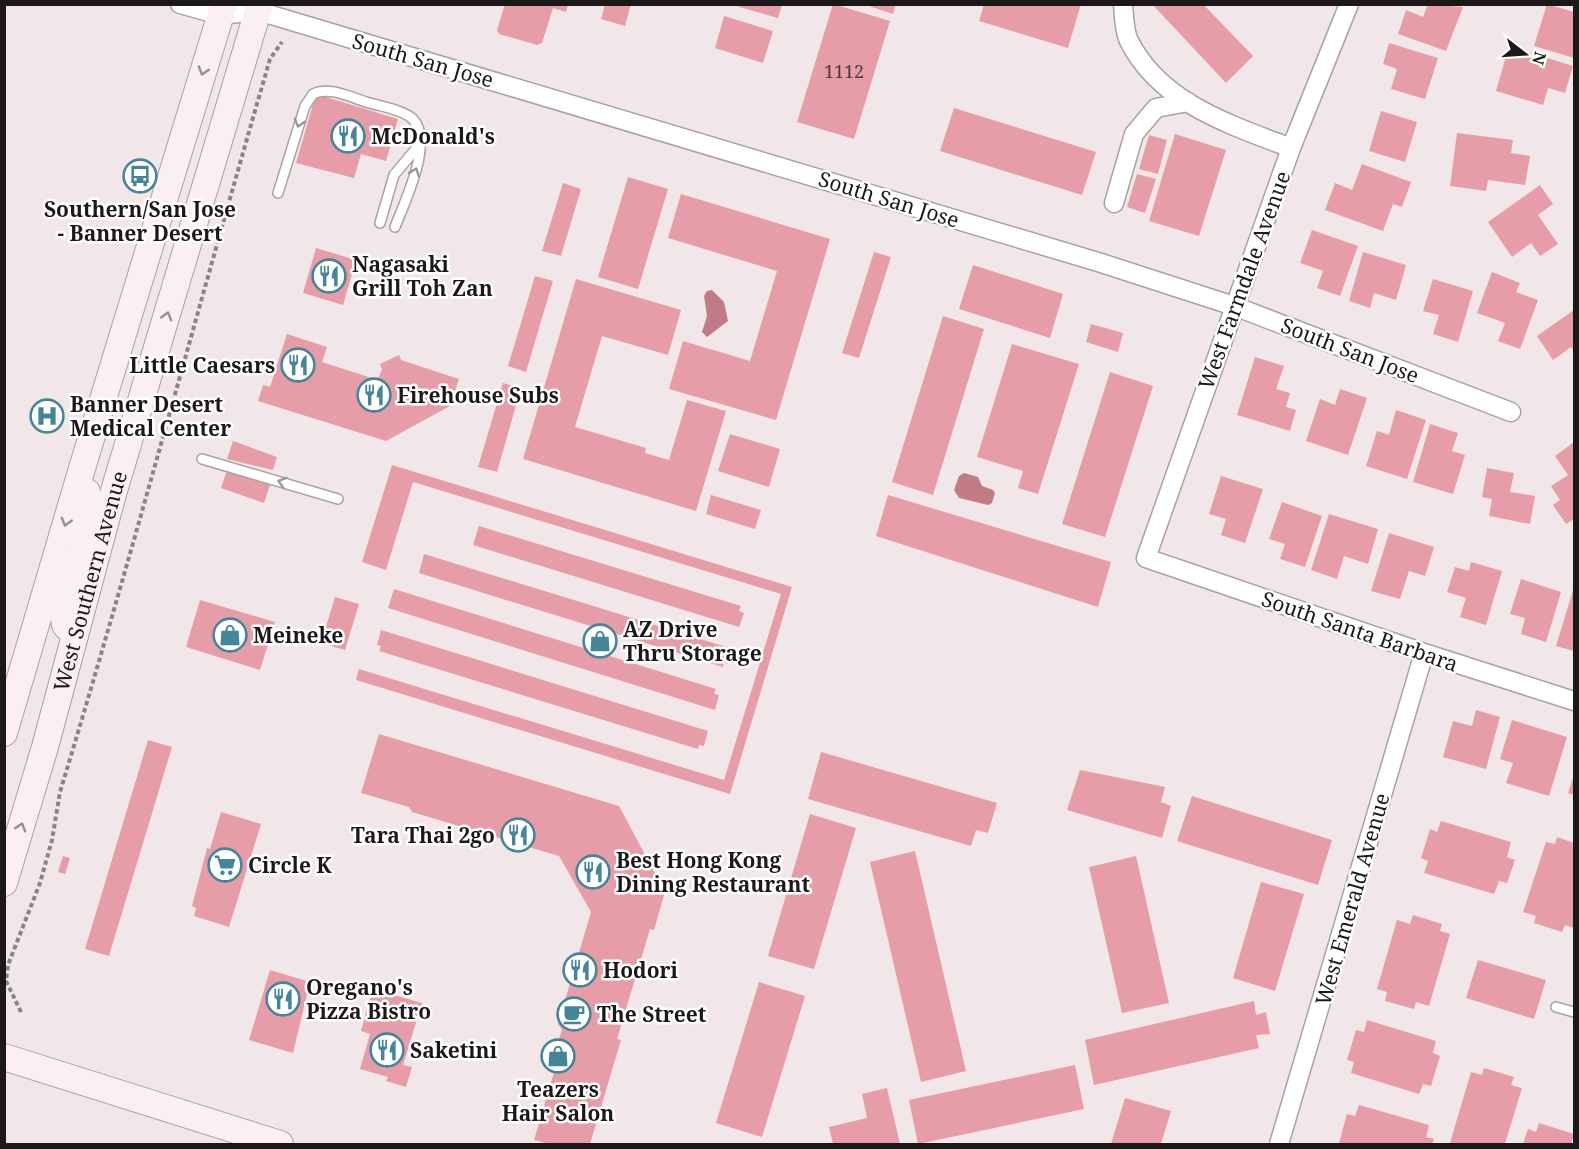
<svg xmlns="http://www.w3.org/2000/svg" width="1579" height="1149" font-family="'Noto Serif',serif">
	<rect width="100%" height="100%" fill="#f2e7e8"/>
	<path fill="#c17b84" d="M712,290L724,302L728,321L707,337L702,332L707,316L704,296L707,291Z
		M964,473L978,477L982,486L993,490L995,493L992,503L988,505L959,498L954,490L959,476Z"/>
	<path fill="#e69da7" d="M505,4H568L566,12L553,8L542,43L537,45L499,34L497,30Z
		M605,4H631L625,26L601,19Z
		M833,4L890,21L854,139L797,122Z
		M863,4H896L893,14Z
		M984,4H1081L1068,48L979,21Z
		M1152,4H1203L1253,56L1226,83Z
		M1428,4L1463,7L1446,51L1398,34L1406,10L1423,17Z
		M1547,4L1574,12V58L1534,46Z
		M733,5H782L778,18Z
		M724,16L773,31L763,63L715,48Z
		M1389,43L1438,58L1425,99L1391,89L1397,69L1383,64Z
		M1509,46L1573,66L1565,93L1548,88L1543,105L1496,91Z
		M316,94L398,119L386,161L361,154L354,178L296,163Z
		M954,108L1096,152L1082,195L940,151Z
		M1381,111L1417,122L1405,162L1369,151Z
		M1457,133L1513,140L1511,153L1530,156L1525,185L1488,180L1486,191L1450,186Z
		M1175,134L1226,150L1199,236L1149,221Z
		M1149,135L1167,140L1158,174L1139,169Z
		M139,163L146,165L142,181L135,179Z
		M1362,164L1411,182L1402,207L1393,204L1383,231L1325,210L1335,183L1352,190Z
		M1137,174L1156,179L1145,213L1127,207Z
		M628,177L668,189L638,289L598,277Z
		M563,183L581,189L561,256L542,251Z
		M1540,185L1553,204L1538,215L1558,244L1540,256L1531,243L1512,257L1488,222Z
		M681,194L830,239L776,420L669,389L683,341L750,361L777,271L668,238Z
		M1312,230L1358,246L1340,296L1317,288L1323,271L1300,263Z
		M316,248L356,260L343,305L303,293Z
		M874,252L891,257L859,358L842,353Z
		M1363,252L1406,265L1396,300L1374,293L1370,308L1349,301Z
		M973,265L1063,294L1050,338L959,309Z
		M1492,272L1520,283L1516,292L1538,300L1520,349L1498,341L1505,323L1477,313Z
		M535,276L553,281L526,372L508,366Z
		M576,279L681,310L668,355L602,336L575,427L646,448L645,453L669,460L687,400L726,411L696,511L523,459Z
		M1433,279L1473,291L1458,342L1433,334L1439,315L1423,311Z
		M1574,310V351L1571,347L1553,360L1537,336Z
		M943,316L984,329L933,495L892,482Z
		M1091,324L1123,333L1118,352L1086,342Z
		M287,334L327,347L322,362L378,380L382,369L380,364L399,355L401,360L459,379L450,406L386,441L258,401L263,385L270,387Z
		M1012,344L1079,364L1038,494L1018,488L1023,471L977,457Z
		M1255,357L1284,366L1276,389L1290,393L1286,407L1296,410L1290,431L1237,415Z
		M1110,372L1153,386L1105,537L1062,524Z
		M503,383L521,388L497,472L478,467Z
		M1340,389L1367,398L1348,455L1306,441L1320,399L1335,405Z
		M1396,410L1426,420L1407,479L1366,466L1377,431L1389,435Z
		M1430,424L1458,433L1452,451L1465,455L1453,494L1413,482Z
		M730,434L780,449L769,487L718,471Z
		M233,441L277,457L273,470L227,459Z
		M1574,442V519L1566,524L1553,505L1560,500L1551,486L1568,475L1555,456Z
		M392,465L792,587L730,794L356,680L359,669L724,780L781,594L413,482L386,570L362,562Z
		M1487,468L1514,473L1510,492L1535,496L1530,524L1489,516L1492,499L1482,497Z
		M227,470L270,485L264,503L221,488Z
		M1221,476L1263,489L1245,543L1221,535L1226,519L1209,514Z
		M711,495L761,510L755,529L706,514Z
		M888,495L1111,562L1098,607L876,536Z
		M1282,502L1322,516L1305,567L1280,559L1285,544L1269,539Z
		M1329,514L1378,529L1368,564L1344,556L1337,579L1311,570Z
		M479,526L741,606L739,611L744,613L739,627L473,545Z
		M1389,533L1434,547L1425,576L1409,571L1400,599L1371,591Z
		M424,554L733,649L728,664L724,662L723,667L419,573Z
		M1471,562L1502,571L1486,625L1460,617L1466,598L1447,592L1455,567L1469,571Z
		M1521,579L1561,592L1546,642L1521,634L1525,618L1510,614Z
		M1574,587V651L1556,646Z
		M394,589L716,689L714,694L719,695L715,710L388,608Z
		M335,597L359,604L345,650L321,643Z
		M200,600L275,622L260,670L186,647Z
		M381,630L708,731L704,746L699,745L698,749L379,651L381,646L377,645Z
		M1476,710L1500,717L1486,769L1443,757L1453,721L1472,726Z
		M1512,720L1567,737L1549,796L1506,783L1513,763L1500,759Z
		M379,734L619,806L665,892L654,930L650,929L617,1039L621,1040L590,1144H549L534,1140L555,1069L551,1063L562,1030L558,1024L591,912L559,856L412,812L409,807L361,793Z
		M148,740L172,747L109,956L85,949Z
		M821,752L997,803L988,833L976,830L971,846L808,799Z
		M1080,770L1165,787L1161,802L1171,806L1162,838L1067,810Z
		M1574,775V795L1568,793Z
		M1192,796L1332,840L1318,885L1177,841Z
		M221,812L261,824L229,927L194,916L196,908L192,906L207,848L210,849Z
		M810,814L856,828L814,969L768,956Z
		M1441,821L1511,842L1507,857L1515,860L1507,883L1499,881L1494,894L1424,873L1428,861L1421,858L1430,829L1437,832Z
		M1557,837L1574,843V928L1565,925L1562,932L1534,923L1536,916L1523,912L1546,842L1555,844Z
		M915,851L966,1071L921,1082L870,862Z
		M63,856L70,858L65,874L58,872Z
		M1136,856L1169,1003L1122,1013L1089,867Z
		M1261,882L1304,894L1275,991L1233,978Z
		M1413,915L1442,924L1440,931L1450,934L1429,1006L1416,1002L1414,1009L1385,1001L1387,992L1377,989L1397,920L1410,924Z
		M1478,960L1546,980L1534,1019L1466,998Z
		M270,970L310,982L293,1053L249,1040Z
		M759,982L805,996L762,1137L716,1123Z
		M373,989L422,1003L403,1065L412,1067L406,1087L386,1081L388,1077L360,1069L370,1034L361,1031Z
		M1254,1001L1256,1015L1266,1012L1270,1034L1256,1035L1259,1048L1094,1085L1085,1040Z
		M1367,1020L1436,1041L1433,1053L1440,1056L1431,1086L1423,1084L1419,1094L1351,1073L1354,1062L1347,1060L1356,1030L1364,1032Z
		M1075,1065L1084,1109L918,1144L909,1100Z
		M1484,1068L1514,1077L1511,1085L1522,1088L1505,1144L1450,1143L1471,1072L1482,1075Z
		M887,1088L900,1144H833L829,1127L867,1118L862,1094Z
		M1125,1098L1171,1111L1161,1144H1111Z
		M1359,1105L1429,1125L1426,1137L1434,1139L1432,1144L1339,1143L1347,1114L1355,1116Z
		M1539,1123L1574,1134L1571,1144H1523L1528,1129L1536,1132Z"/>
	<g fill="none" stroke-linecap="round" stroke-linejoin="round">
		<defs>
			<path id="lane" d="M278,193L305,106L313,94C329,86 350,97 366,102C379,106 397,108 409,116C438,135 404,203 395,227
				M380,223L394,175L420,144
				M202,459L338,499
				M1556,1007L1574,1012"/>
			<path id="street" d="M180,4L220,15L258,11
				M250,4L258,11L1098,262L1234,306L1511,412
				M1123,4C1124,15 1124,31 1129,41C1160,103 1231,125 1291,148
				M1349,4L1291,148L1146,558L1424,653L1574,701
				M1114,203L1134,134L1156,108L1188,102
				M1279,1144L1424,653"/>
			<g id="secondary">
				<path d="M75,635L65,625L63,612L89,506L87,492"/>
				<path d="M4,733L83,465L224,4"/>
				<path id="s1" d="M4,883L45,747L113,494L260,4"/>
				<path d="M4,1057L280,1144"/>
			</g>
		</defs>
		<use href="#lane" stroke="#aba1a2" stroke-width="12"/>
		<use href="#street" stroke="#aba1a2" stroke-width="21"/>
		<use href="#secondary" stroke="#aba1a2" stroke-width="28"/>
		<path stroke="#8b8485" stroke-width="4" stroke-dasharray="4.5 3" stroke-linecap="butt" d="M21,1012L6,981L8,965L40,883L52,840L60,792C134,549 199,303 270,59L282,42"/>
		<use href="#lane" stroke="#fff" stroke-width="9"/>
		<use href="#street" stroke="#fff" stroke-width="18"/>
		<use href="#secondary" stroke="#fbeff1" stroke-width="26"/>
	</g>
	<defs><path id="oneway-chevron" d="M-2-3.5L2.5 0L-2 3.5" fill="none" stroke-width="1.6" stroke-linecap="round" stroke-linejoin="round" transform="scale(1.5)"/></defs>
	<g stroke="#978e90">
		<use href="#oneway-chevron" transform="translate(203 71) rotate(107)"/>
		<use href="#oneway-chevron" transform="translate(167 316) rotate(-74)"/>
		<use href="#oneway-chevron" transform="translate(66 522) rotate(106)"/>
		<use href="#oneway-chevron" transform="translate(21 827) rotate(-73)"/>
	</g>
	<g stroke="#999798">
		<use href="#oneway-chevron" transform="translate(299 123) rotate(107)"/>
		<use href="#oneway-chevron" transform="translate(415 172) rotate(-70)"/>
		<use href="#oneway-chevron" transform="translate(282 482) rotate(-164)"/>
	</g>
	<defs>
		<symbol id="restaurant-ring" viewBox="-11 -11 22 22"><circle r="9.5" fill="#fff" stroke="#458599" stroke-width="1.5"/><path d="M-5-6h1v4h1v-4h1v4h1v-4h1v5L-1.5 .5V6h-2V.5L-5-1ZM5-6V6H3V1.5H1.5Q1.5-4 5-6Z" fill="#458599"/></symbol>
		<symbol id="bus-ring" viewBox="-11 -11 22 22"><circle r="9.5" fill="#fff" stroke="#458599" stroke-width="1.5"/><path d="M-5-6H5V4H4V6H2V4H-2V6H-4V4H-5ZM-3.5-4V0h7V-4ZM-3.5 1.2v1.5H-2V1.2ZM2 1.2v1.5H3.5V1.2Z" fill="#458599"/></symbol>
		<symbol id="hospital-ring" viewBox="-11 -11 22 22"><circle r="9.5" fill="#fff" stroke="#458599" stroke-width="1.5"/><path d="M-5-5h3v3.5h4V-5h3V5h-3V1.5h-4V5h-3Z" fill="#458599"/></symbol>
		<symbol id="shop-ring" viewBox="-11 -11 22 22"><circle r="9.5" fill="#fff" stroke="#458599" stroke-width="1.5"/><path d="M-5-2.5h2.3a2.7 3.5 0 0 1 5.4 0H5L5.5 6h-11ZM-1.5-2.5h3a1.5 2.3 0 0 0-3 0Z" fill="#458599"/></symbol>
		<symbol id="supermarket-ring" viewBox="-11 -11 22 22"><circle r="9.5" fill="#fff" stroke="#458599" stroke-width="1.5"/><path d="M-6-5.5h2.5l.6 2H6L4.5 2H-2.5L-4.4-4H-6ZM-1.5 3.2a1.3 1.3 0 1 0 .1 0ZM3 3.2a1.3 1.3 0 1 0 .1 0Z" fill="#458599"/></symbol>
		<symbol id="cafe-ring" viewBox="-11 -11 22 22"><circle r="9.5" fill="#fff" stroke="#458599" stroke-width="1.5"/><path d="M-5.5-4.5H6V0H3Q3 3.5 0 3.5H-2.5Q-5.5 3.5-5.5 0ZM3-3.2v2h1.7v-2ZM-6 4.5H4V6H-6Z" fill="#458599"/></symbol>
	</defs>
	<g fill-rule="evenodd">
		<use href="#restaurant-ring" x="329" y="117" width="38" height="38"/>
		<use href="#bus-ring" x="121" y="157" width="38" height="38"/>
		<use href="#restaurant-ring" x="310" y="257" width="38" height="38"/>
		<use href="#restaurant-ring" x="279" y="346" width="38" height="38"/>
		<use href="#restaurant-ring" x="355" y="376" width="38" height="38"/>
		<use href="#hospital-ring" x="28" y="397" width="38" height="38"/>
		<use href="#shop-ring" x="211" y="616" width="38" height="38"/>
		<use href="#shop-ring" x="581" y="622" width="38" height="38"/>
		<use href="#restaurant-ring" x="499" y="816" width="38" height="38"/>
		<use href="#supermarket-ring" x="206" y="846" width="38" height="38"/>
		<use href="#restaurant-ring" x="574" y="853" width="38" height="38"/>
		<use href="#restaurant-ring" x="561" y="951" width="38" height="38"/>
		<use href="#restaurant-ring" x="264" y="980" width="38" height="38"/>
		<use href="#cafe-ring" x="555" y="995" width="38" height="38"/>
		<use href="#restaurant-ring" x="368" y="1031" width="38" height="38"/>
		<use href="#shop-ring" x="539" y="1037" width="38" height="38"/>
	</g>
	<g text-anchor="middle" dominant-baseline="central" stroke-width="5" stroke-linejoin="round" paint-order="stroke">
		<g font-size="18" fill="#4e393c">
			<text x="844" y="71">1112</text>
		</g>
		<g font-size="21" fill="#1c1819" stroke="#fff">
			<text transform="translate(423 60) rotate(16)">South San Jose</text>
			<text transform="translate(889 199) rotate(17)">South San Jose</text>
			<text transform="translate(1244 280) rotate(-70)">West Farmdale Avenue</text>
			<text transform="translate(1350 350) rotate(21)">South San Jose</text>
			<text stroke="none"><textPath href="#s1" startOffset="314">West Southern Avenue</textPath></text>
			<text transform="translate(1360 631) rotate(19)">South Santa Barbara</text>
			<text transform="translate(1352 899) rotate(-74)">West Emerald Avenue</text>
		</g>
		<g font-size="21" font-weight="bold" fill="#1c1819" stroke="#fff" text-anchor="start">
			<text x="371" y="136">McDonald's</text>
			<text x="140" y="209" text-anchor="middle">Southern/San Jose<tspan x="140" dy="24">- Banner Desert</tspan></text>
			<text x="352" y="264">Nagasaki<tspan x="352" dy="24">Grill Toh Zan</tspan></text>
			<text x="275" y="365" text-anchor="end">Little Caesars</text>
			<text x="397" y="395">Firehouse Subs</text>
			<text x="70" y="404">Banner Desert<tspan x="70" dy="24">Medical Center</tspan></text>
			<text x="623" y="629">AZ Drive<tspan x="623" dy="24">Thru Storage</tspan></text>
			<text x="253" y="635">Meineke</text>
			<text x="495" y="835" text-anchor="end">Tara Thai 2go</text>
			<text x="616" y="860">Best Hong Kong<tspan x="616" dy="24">Dining Restaurant</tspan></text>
			<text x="248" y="865">Circle K</text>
			<text x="603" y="970">Hodori</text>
			<text x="306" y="987">Oregano's<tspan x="306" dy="24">Pizza Bistro</tspan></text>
			<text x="597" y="1014">The Street</text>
			<text x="410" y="1050">Saketini</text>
			<text x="558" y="1089" text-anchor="middle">Teazers<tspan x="558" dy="24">Hair Salon</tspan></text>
		</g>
	</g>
	<rect width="1579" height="1149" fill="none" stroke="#1c1819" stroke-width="12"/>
	<g transform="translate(1525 54) rotate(107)" stroke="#ffffff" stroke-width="4.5" paint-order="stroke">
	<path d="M0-4.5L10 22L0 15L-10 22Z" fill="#1c1819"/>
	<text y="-9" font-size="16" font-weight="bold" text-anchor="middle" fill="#1c1819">N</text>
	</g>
</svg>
